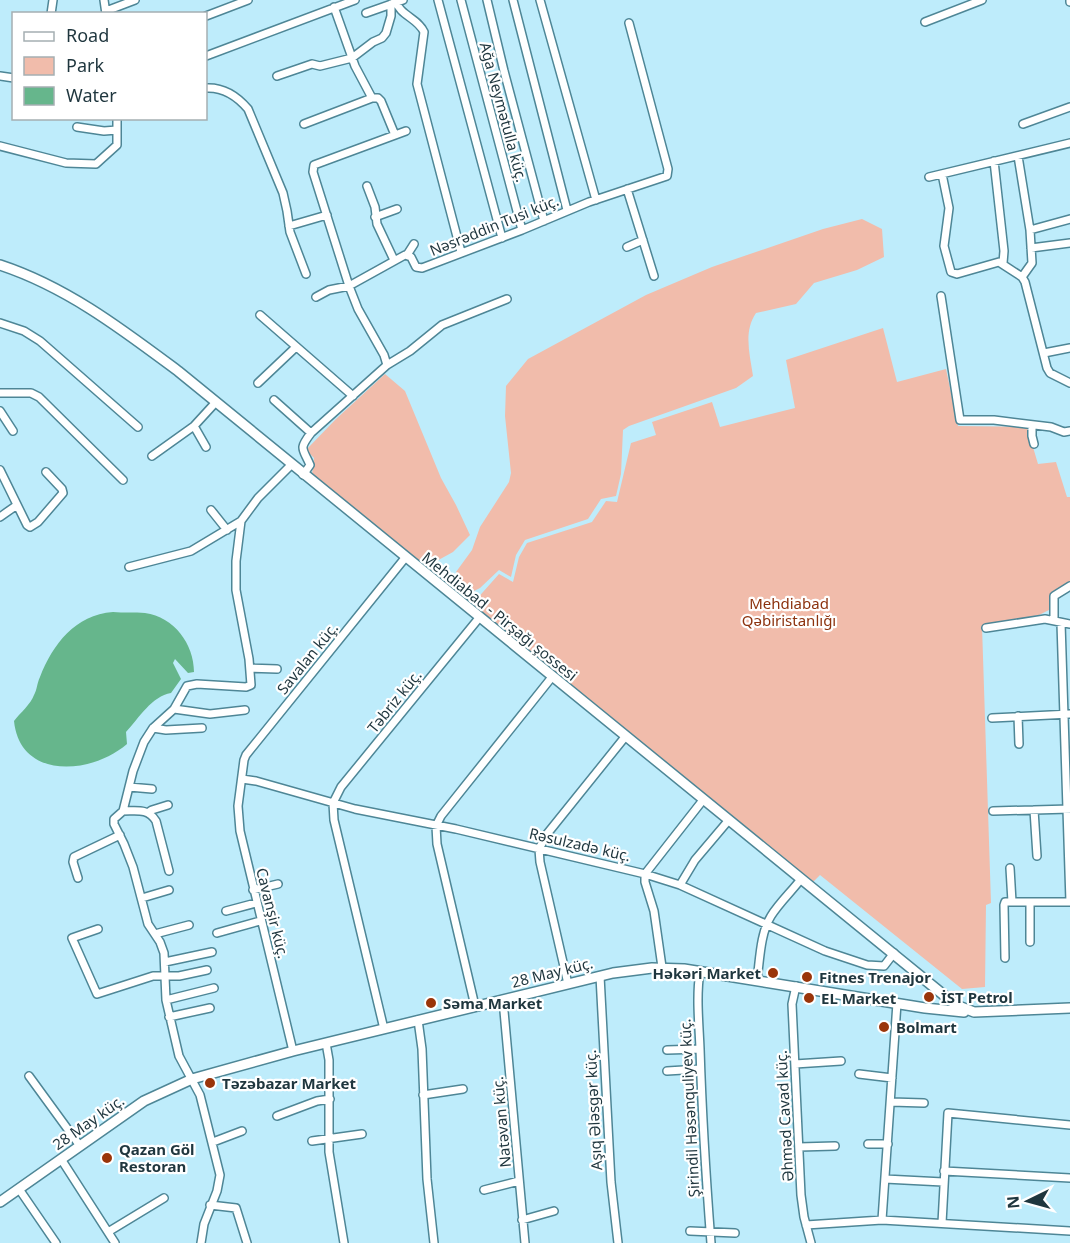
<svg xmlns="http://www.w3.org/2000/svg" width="1070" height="1243" font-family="'Noto Sans',sans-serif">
	<rect width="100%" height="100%" fill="#beecfb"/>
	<path fill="#f1bcab" d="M862,219L882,229L884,257L857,270L814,283L796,304L756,313C743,332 750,355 753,376L736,388L629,426L623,430L621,474L616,496L601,499L588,519L525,540L516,555L511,577L499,570L480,588L474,591L462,583L456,572L472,550L480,527L509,482L511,473L505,416L506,386L528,359L646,295L712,267L823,229Z
		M883,328L897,382L946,369L958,426L1027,427L1038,464L1056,462L1067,497H1070V582L1050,595L1053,608L1039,615L982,626L991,903L986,905L985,987L962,989L820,875L813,882L312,475L314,458L306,450L336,419L385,374L405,391L441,478L456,505L470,535L453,552L433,563L475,601L499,574L513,582L519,557L527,543L592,522L606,501L617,502L631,443L656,435L652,422L712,402L720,427L795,408L786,360Z"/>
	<path fill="#66b68c" d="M113,612C123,613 135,612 145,613C174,617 194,644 194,672L188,673L175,659L173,663L181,679L171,693C152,696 139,718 126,732L127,744C91,775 20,780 14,721C20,713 31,704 34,695C37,690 37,683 40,677C53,644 75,615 113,612Z"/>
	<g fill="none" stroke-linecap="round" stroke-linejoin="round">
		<defs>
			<path id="street" d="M104,0L106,14
				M395,0C400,16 418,18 424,32L417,84L461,252
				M438,0L502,238
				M461,0L522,230
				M487,0L504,71L544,221
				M513,0L567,210
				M540,0L596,200
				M1070,0V2
				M334,7L355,66L372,98H378L381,101L395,135
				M106,11L135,0
				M366,13L403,0
				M51,14L53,0
				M206,16L248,0
				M925,22L982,0
				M206,56L355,0
				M0,76L14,78
				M277,76L312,64L320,66L352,58L373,42L382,38L386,33L391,16V4
				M206,88C223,87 237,96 248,109L283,193L287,211L290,232L306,274
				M304,124L372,98
				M1023,124L1070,107
				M77,127L104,131L117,130
				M0,146L66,163L96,164L117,145V118
				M1018,156L1030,230L1032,263L1022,277
				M994,161L1004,251L1003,263
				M942,174L949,208L944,246L951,272L957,274L999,262L1022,277L1025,282L1047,368L1050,373L1070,383
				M929,177L1070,143
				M367,186L375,207L377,224L394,260
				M627,189L654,276
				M375,217L397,209
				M289,226L327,215
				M1030,230L1070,219
				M627,247L643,240
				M1031,248L1070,243
				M407,255L414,244
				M941,296L960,420H994L1051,427L1064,432L1070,431
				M316,297L329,290L349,286L313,172L314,165L406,131
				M260,315L353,396
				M0,323L24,331L40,341L138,427
				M1044,353L1070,348
				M387,365L410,351L442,325L507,299
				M258,383L296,347
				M0,393H31L39,397L123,480
				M274,400L311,433
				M0,411L13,431
				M194,426L206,447
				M1032,426V436L1034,444
				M152,456L194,426L216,402
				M0,470L27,525L30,527L38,522L63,493L62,489L46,472
				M303,475L310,465C303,448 298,450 311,433L387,365L384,355L358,309L349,286L405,255L411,257L416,267L422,268L522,230L589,202L667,176L668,169L629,23
				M211,510L227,530
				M0,517L17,505
				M129,567L191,551L241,521
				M1054,620V596L1070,586
				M1061,623L1070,902
				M986,628L1045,619L1070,624
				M250,668L277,669
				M174,709L210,714L245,710
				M1018,716L1019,744
				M992,718L1070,714
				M153,728L166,730L202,728
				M242,779L256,781L355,809L456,829L645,874L680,885L825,951L867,965L884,966L894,953
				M129,787L152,789
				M1034,810L1037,856
				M123,811L114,819V824L124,844L133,867L148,924L160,942L164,953L166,1000L179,1056L200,1095L220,1175L217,1191L204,1224L201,1243
				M123,811L133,771L144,742L153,728L174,709L187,686L197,684L246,687L251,685L249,659L236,590V561L241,521L258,498L291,465
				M123,811C137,811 148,808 156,821L169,871
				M993,811L1070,809
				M149,812L152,810L168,805
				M1010,868L1012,902
				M78,878L73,862L74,857L120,835
				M680,885L695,860L728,821
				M253,890L278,884
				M142,898L169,890
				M1030,902V942
				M226,911L256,903
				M98,929L72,938L97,994L153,976H179L207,970
				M217,933L260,921
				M155,934L189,925
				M1005,958L1004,905L1005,902H1070
				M165,962L212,952
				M662,967L654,911L645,882V874L703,800
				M700,971C696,997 699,1023 700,1049C702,1114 706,1178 711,1243
				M600,976L611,1182L618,1243
				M757,980C760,959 760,934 771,916C779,903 792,891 801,879
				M568,984L540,862L539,849L547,834L625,737
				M796,986L792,1004L801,1195L804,1217L811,1243
				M166,1000L214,988
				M503,1000L525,1243
				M475,1006L437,844L436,826L441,816L552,677
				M169,1017L210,1008
				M418,1020L422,1049L427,1179L434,1243
				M384,1029L334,820L333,803L341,787L479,618
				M326,1043L329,1060V1152L344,1243
				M667,1050L700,1049
				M293,1051L240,831L238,806L244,760L246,755L405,558
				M795,1064L841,1061
				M667,1071L700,1069
				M859,1074L892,1078
				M29,1076L80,1146
				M423,1095L463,1089
				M891,1102L924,1103
				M277,1116L317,1101L330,1099
				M312,1141L362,1134
				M213,1142L242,1131
				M868,1144H888
				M799,1147L835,1146
				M61,1159L115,1243
				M944,1171L1070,1178
				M885,1179L943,1182
				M19,1189L56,1243
				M484,1190L519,1181
				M210,1205L236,1208L247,1243
				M522,1220L554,1211
				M882,1220L897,1003
				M942,1223L948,1113L1070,1125
				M806,1225L882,1220L1070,1231
				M690,1231L735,1233
				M108,1232L164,1198"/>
			<path id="secondary" d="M0,265C67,287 123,330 178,371L956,1005L974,1012L1070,1008
				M0,1202L144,1101L192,1079L293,1051L613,973L652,968L684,969L925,1008L964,1012"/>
		</defs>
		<use href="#street" stroke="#4e8696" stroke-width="10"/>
		<use href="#secondary" stroke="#4e8696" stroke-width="12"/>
		<use href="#street" stroke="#fff" stroke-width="7"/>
		<use href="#secondary" stroke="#fff" stroke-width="9"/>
	</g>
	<g fill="#9a350a" stroke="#fff" stroke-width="2">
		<circle cx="773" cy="973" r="6"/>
		<circle cx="807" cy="977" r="6"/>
		<circle cx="929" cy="997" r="6"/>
		<circle cx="809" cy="998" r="6"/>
		<circle cx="431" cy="1003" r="6"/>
		<circle cx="884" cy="1027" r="6"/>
		<circle cx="210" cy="1083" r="6"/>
		<circle cx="107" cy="1158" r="6"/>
	</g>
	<g text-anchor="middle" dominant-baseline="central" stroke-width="4.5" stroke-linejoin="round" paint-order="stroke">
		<g font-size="15" fill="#1f363e" stroke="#fff">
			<text transform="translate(504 112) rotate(75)">Ağa Neymətulla küç.</text>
			<text transform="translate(494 225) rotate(-22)">Nəsrəddin Tusi küç.</text>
			<text transform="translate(500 616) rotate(39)">Mehdiabad - Pirşağı şossesi</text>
			<text transform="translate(307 658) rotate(-51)">Savalan küç.</text>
			<text transform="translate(394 701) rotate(-51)">Təbriz küç.</text>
			<text transform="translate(580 844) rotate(13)">Rəsulzadə küç.</text>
			<text transform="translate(273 913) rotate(76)">Cavanşir küç.</text>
			<text transform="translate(552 972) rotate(-14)">28 May küç.</text>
			<text transform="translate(689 1108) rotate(-93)">Şirindil Həsənquliyev küç.</text>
			<text transform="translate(593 1110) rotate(-93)">Aşıq Ələsgər küç.</text>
			<text transform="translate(784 1116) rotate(-93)">Əhməd Cavad küç.</text>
			<text transform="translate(88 1122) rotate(-35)">28 May küç.</text>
			<text transform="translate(501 1122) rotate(-95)">Natəvan küç.</text>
		</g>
		<g font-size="15" fill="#8c320e" stroke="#fff">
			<text x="789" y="603">Mehdiabad<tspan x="789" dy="17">Qəbiristanlığı</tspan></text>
		</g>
		<g font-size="15" font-weight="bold" fill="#1f363e" stroke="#fff" text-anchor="start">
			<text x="761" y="973" text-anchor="end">Həkəri Market</text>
			<text x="819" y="977">Fitnes Trenajor</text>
			<text x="941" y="997">İST Petrol</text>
			<text x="821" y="998">EL Market</text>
			<text x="443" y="1003">Səma Market</text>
			<text x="896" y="1027">Bolmart</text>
			<text x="222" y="1083">Təzəbazar Market</text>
			<text x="119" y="1149">Qazan Göl<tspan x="119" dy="17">Restoran</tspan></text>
		</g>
	</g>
	<rect x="12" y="12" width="195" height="108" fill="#ffffff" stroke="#a5afb2" stroke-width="1.5"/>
	<rect x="24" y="32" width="30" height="9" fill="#ffffff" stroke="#a5afb2" stroke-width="1.5"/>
	<text x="66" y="42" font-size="18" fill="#1f363e">Road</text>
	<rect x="24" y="57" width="30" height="18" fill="#f1bcab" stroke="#a5afb2" stroke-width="1.5"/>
	<text x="66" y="72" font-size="18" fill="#1f363e">Park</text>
	<rect x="24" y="87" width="30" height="18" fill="#66b68c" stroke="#a5afb2" stroke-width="1.5"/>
	<text x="66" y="102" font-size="18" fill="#1f363e">Water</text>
	<g transform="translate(1028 1201) rotate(265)" stroke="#ffffff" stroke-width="4.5" paint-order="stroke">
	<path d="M0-4.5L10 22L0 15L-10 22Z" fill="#1f363e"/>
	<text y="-9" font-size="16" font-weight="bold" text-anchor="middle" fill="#1f363e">N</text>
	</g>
</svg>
